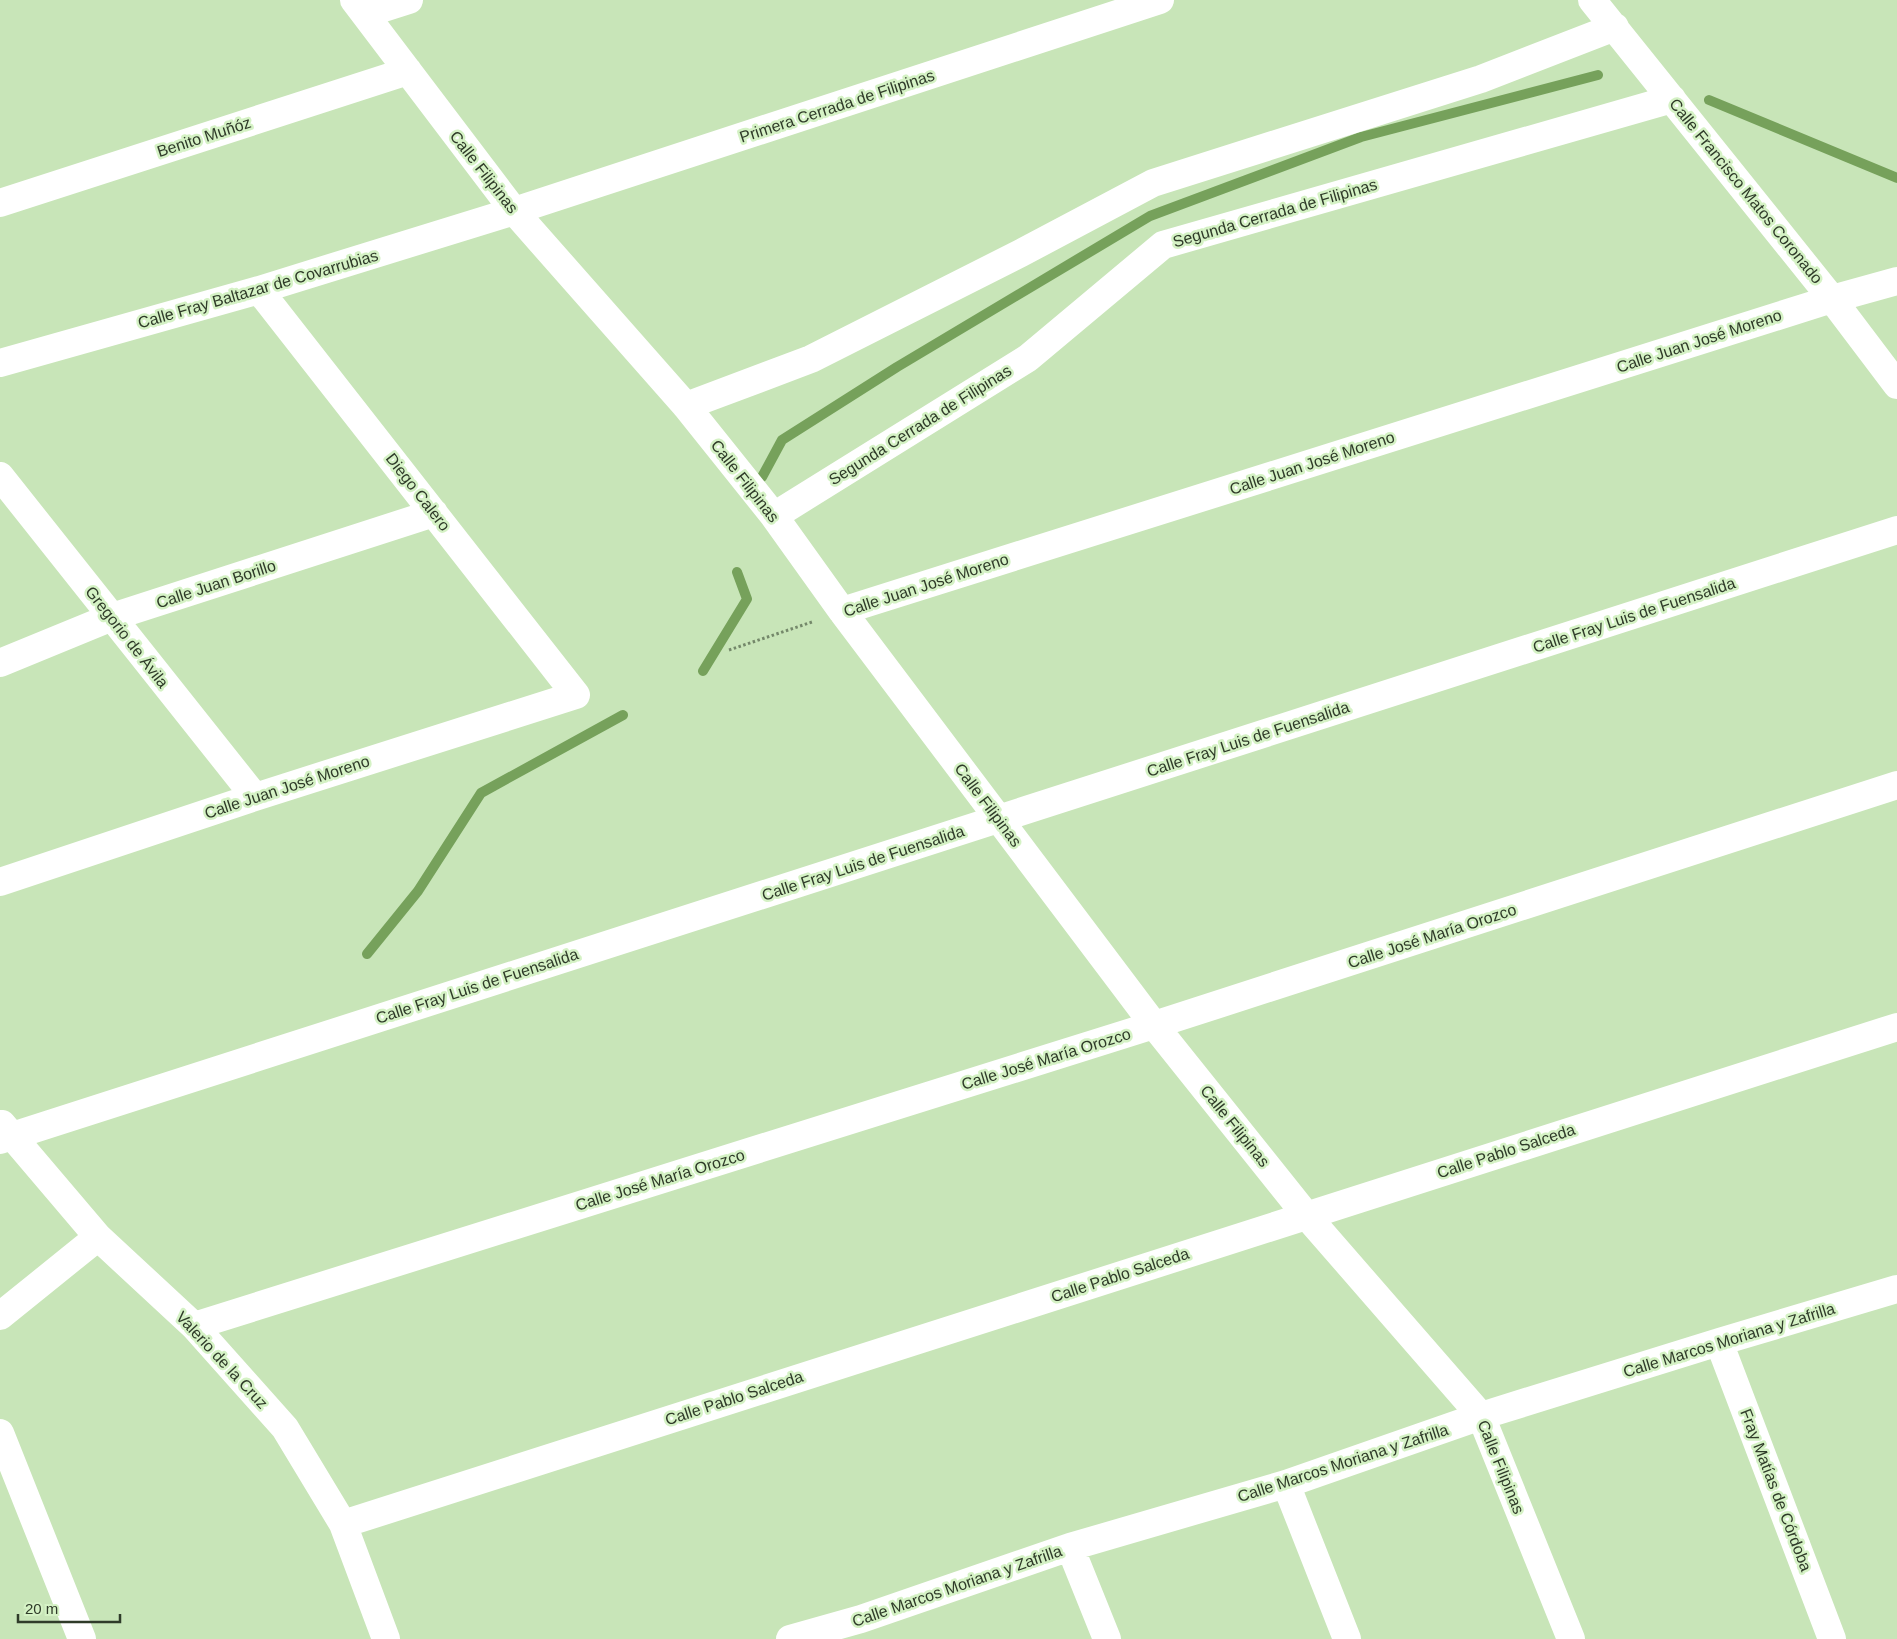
<svg xmlns="http://www.w3.org/2000/svg" width="1897" height="1639" font-family="Helvetica,sans-serif">
	<rect width="100%" height="100%" fill="#c8e5b8"/>
	<g fill="none" stroke-linecap="round" stroke-linejoin="round">
		<path stroke="#76a15b" stroke-width="10" d="M1709,100L1897,178
			M762,477L782,440L897,367L1150,216L1361,137L1598,75
			M703,671L747,599L737,572
			M367,954L418,891L481,793L623,715"/>
		<path stroke="#74886a" stroke-width="3" stroke-dasharray="2.5 2.5" stroke-linecap="butt" d="M729,650L812,622"/>
		<path stroke="#fff" stroke-width="28" d="M354,0L514,211L686,406L774,516L842,611L1154,1025L1306,1215L1481,1416L1571,1639
			M1592,0L1832,299L1897,385
			M365,14L409,0
			M0,203L408,71
			M0,363L259,290L514,211L1160,0
			M686,406L811,359L1021,253L1153,183L1481,79L1615,27
			M0,476L255,797
			M774,516L1028,358L1163,245L1672,99
			M842,611L1832,299L1897,281
			M0,663L112,617L434,513
			M0,882L255,797L576,695L259,290
			M2,1124L98,1237L194,1326L285,1428L343,1524L386,1639
			M0,1140L1897,530
			M0,1316L98,1237
			M194,1326L1154,1025L1897,785
			M1719,1342L1832,1639
			M0,1433L82,1639
			M1286,1484L1347,1639
			M343,1524L1897,1027
			M1070,1547L1107,1639
			M790,1639L861,1619L1070,1547L1286,1484L1481,1416L1719,1342L1897,1289"/>
	</g>
	<g text-anchor="middle" dominant-baseline="central" stroke-width="5" stroke-linejoin="round" paint-order="stroke">
		<g font-size="16" fill="#2f3b29" stroke="#d5f2c5">
			<text transform="translate(837 106) rotate(-18)">Primera Cerrada de Filipinas</text>
			<text transform="translate(204 137) rotate(-18)">Benito Muñóz</text>
			<text transform="translate(484 172) rotate(52)">Calle Filipinas</text>
			<text transform="translate(1746 191) rotate(51)">Calle Francisco Matos Coronado</text>
			<text transform="translate(1275 213) rotate(-16)">Segunda Cerrada de Filipinas</text>
			<text transform="translate(258 289) rotate(-16)">Calle Fray Baltazar de Covarrubias</text>
			<text transform="translate(1699 341) rotate(-18)">Calle Juan José Moreno</text>
			<text transform="translate(920 425) rotate(-32)">Segunda Cerrada de Filipinas</text>
			<text transform="translate(1312 463) rotate(-18)">Calle Juan José Moreno</text>
			<text transform="translate(745 481) rotate(52)">Calle Filipinas</text>
			<text transform="translate(418 492) rotate(52)">Diego Calero</text>
			<text transform="translate(216 584) rotate(-18)">Calle Juan Borillo</text>
			<text transform="translate(926 585) rotate(-18)">Calle Juan José Moreno</text>
			<text transform="translate(1634 615) rotate(-18)">Calle Fray Luis de Fuensalida</text>
			<text transform="translate(127 637) rotate(52)">Gregorio de Ávila</text>
			<text transform="translate(1248 739) rotate(-18)">Calle Fray Luis de Fuensalida</text>
			<text transform="translate(287 787) rotate(-18)">Calle Juan José Moreno</text>
			<text transform="translate(988 805) rotate(53)">Calle Filipinas</text>
			<text transform="translate(863 863) rotate(-18)">Calle Fray Luis de Fuensalida</text>
			<text transform="translate(1432 936) rotate(-18)">Calle José María Orozco</text>
			<text transform="translate(477 986) rotate(-18)">Calle Fray Luis de Fuensalida</text>
			<text transform="translate(1046 1059) rotate(-17)">Calle José María Orozco</text>
			<text transform="translate(1235 1126) rotate(51)">Calle Filipinas</text>
			<text transform="translate(1506 1151) rotate(-18)">Calle Pablo Salceda</text>
			<text transform="translate(660 1180) rotate(-17)">Calle José María Orozco</text>
			<text transform="translate(1120 1275) rotate(-18)">Calle Pablo Salceda</text>
			<text transform="translate(1729 1340) rotate(-17)">Calle Marcos Moriana y Zafrilla</text>
			<text transform="translate(222 1360) rotate(47)">Valerio de la Cruz</text>
			<text transform="translate(734 1398) rotate(-18)">Calle Pablo Salceda</text>
			<text transform="translate(1343 1463) rotate(-18)">Calle Marcos Moriana y Zafrilla</text>
			<text transform="translate(1501 1467) rotate(68)">Calle Filipinas</text>
			<text transform="translate(1776 1490) rotate(69)">Fray Matías de Córdoba</text>
			<text transform="translate(957 1586) rotate(-19)">Calle Marcos Moriana y Zafrilla</text>
		</g>
	</g>
	<path d="M18 1614v8h102v-8" fill="none" stroke="#2f3b29" stroke-width="2.5"/>
	<text x="25" y="1614" font-size="15" fill="#2f3b29" stroke="#d5f2c5" stroke-width="4" paint-order="stroke">20 m</text>
</svg>
